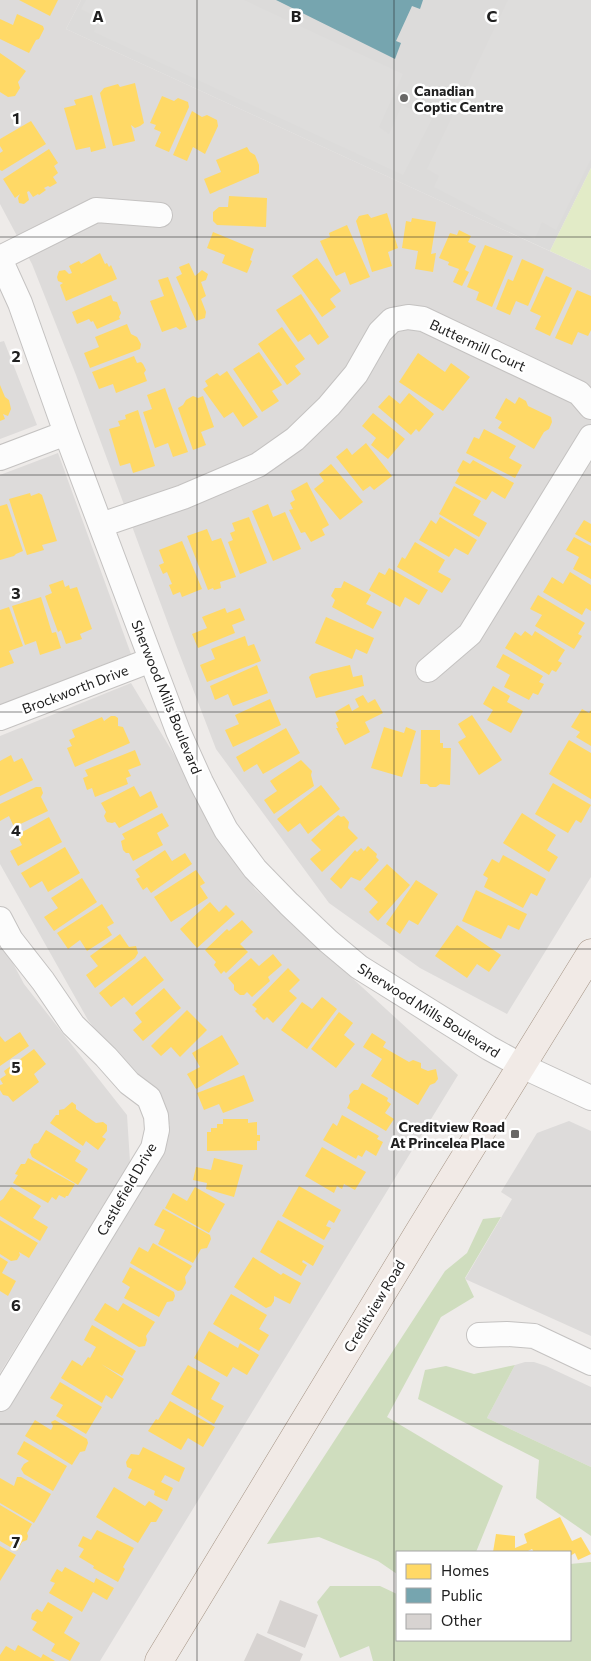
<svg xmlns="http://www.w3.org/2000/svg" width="591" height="1661" font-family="Commissioner,sans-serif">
	<rect width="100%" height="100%" fill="#eeebe9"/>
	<path fill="#dddbda" d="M0,0H81L66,29L591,270V877L507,1014L420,968L329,903L216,749L176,645L76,375L32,264L0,204Z
		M4,341L37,425L0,439V342Z
		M58,453L131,654L0,706V475Z
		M131,683L255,889L458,1075L100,1661H0V1400L170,1125L88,1020L0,864V736Z
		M0,939L24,984L127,1115L130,1162L0,1373Z
		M569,1121L591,1131V1336L465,1279L512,1199L501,1192L537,1133Z
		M525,1362H534L546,1366L591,1387V1467L487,1418L515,1365Z"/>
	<path fill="#dcdbda" d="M81,0H591V168L550,251L66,29Z"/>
	<path fill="#e2ebc7" d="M591,168V270L550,251Z"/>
	<path fill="#cfddbe" d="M501,1217L465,1278L474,1297L441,1317L387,1417L503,1486L476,1552H397V1574L378,1561L319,1537L267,1544L445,1271L467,1253L483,1219Z
		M515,1365L487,1418L591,1467V1536L536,1498L539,1460L418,1399L425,1370L446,1366L474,1374Z
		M591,1562V1661H373L369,1646L340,1658L317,1602L330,1586H380L397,1594V1640H570V1564Z"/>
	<path fill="#dedddc" d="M86,0H244L403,74L379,127L389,134L402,105L432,119L403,175L94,32L99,18L81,9Z
		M508,0H591V159L556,230L542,222L535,239L434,187L439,176L427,169Z"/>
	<path fill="#ffd966" d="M19,0H58L50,16Z
		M17,14L43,26L44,29L39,39L36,40L29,53L0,39V19L13,25Z
		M0,53L26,71L18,82L20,88L15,96L8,97L0,92Z
		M135,83L144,123L140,126L135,128L131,125L135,141L113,146L100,93L104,88L118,84L120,87Z
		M92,95L106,148L91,152L90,147L76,150L64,108L76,105L74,100Z
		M162,96L174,101L178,98L188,102L189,107L169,152L155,146L161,132L154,129L156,125L150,123Z
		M192,111L202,117L207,115L217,120L218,126L205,154L193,147L187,161L173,155Z
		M31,121L46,144L2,171L0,170V153L3,151L0,146V139Z
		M247,147L250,152L255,155L259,165V173L210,194L204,179L221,172L216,160Z
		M49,149L58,163L54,166L58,173L53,177L57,183L50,187L48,186L44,188L46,190L39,195L38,194L33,197L29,191L27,192L29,200L24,204L19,203L18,198L20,194L15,198L3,179Z
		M229,196L267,198L266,227L217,225L213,221V212L219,207H228Z
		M387,213L398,248L388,252L392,266L372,272L356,221L359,216L368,214L371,218Z
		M412,218L436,222L431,254L436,253L433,272L415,269L418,251L402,248L406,221L411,222Z
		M347,225L370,277L350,285L345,272L336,276L320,241L330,237L329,233Z
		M459,230L471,236L468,242L476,246L465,270L469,272L462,286L453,282L459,269L448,265L449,262L439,258L450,233L457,235Z
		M213,232L254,249L250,260L252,261L247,273L222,263L225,255L207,248Z
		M485,245L513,256L492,307L476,300L479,292L467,287Z
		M100,253L105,264L107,263L109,267L111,265L117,279L66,301L60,285L63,283L58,281L57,277L59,271L65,270L69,274L72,273L69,266L79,261L81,264Z
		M317,258L341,291L330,299L336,307L322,317L292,276Z
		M522,259L544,269L528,306L516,301L510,315L496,309L508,279L513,281Z
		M189,263L195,276L202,270L208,274L206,280L201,282L206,296L201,299L206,312L205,318L196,321L176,277L182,274L179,267Z
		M546,276L572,288L550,336L535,329L541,316L530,311Z
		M168,277L187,327L180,330L176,327L162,332L150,301L164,296L158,280Z
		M577,290L591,296V330L588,336L578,332L572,345L555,338Z
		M301,294L329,337L318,345L310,334L298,342L276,310Z
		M111,295L113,301L117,302L121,313L119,317L120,319L97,329L93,321L91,322L89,319L77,324L72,312Z
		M127,324L131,334L137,337L141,344L140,349L90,368L84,353L99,347L95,337Z
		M282,327L305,359L295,366L301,374L287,385L258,344Z
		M259,352L282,385L272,391L279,401L262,412L233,369Z
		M418,353L445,372L451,363L470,377L443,411L399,382Z
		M134,356L137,363L141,362L143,364L146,370L144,373L147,381L116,393L113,384L99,389L92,372Z
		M227,371L258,417L243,427L233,412L224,418L203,389L208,386L205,381L217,373L220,376Z
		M0,385L5,397L9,400L11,409L8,416L3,414L5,419L0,421Z
		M165,388L188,452L173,457L168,443L155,448L143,412L152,409L147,395Z
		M409,393L434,414L419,432L416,429L411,435L378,407L389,395L400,404Z
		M193,396L198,398L203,396L214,427L201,432L206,445L193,450L178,408L183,405L186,400Z
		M519,397L526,401L528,406L551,417L552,422L549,429L544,432L534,449L498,428L502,422L495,418L506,398L515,404Z
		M138,410L155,466L133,473L130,463L120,466L109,429L120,426L118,421L126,419L125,415Z
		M373,413L405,439L388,459L371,445L376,438L362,426Z
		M484,429L516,446L509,458L522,465L515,478L466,453L474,437L479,439Z
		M366,443L392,476L374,490L370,486L363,491L336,457L347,448L352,455Z
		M463,460L470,464L473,460L514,483L505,499L492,491L486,500L455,483L460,474L457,471Z
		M331,464L363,502L340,520L314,489L324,481L319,474Z
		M307,482L329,525L322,529L325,535L311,542L305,532L301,533L289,510L293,509L290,503L295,500L291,491Z
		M454,486L481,501L473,515L487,523L479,537L439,514Z
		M30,493L31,496L39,493L42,495L57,541L42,545L44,550L27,555L9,499Z
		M7,504L23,551L16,554L14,556L0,560V506Z
		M268,504L273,517L285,512L301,549L273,561L252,511Z
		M249,517L267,563L240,574L228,542L233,540L230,533L235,531L232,523Z
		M440,517L477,540L468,555L455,548L449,557L419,540L431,520L436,524Z
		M584,520L591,524V543L575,534Z
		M207,529L212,541L221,538L236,577L220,582L221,588L214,590L213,588L208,590L187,536Z
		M574,537L591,546V579L573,569L579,557L566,550Z
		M182,541L202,589L182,597L180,592L173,595L169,585L172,584L167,572L163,574L159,565L164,563L159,550Z
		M415,542L445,560L438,572L451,579L442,593L397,567L402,557L405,559Z
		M389,568L428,590L419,605L405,597L400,607L369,590L379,572L385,575Z
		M570,572L591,585V611L586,608L582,615L543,592L552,577L563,584Z
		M63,580L65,587L69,585L70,589L77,587L92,629L80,634L82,639L66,644L61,630L58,632L45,596L52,593L49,585Z
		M344,581L371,595L366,604L382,612L373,629L332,607L335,600L331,596L335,588H341Z
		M538,595L585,623L578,634L582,636L574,649L535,626L542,615L530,609Z
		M41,597L52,633L56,632L61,648L40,655L36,641L25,645L12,606Z
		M9,607L23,646L9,651L14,663L0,668V610Z
		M225,608L227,613L240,608L245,620L232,625L235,633L198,648L192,634L207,628L202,617Z
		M326,617L374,638L367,654L356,649L352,659L315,643Z
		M525,631L532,636L535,631L565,650L558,661L562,663L556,672L552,670L549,675L505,648L515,632L521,636Z
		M245,636L248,646L254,644L261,661L207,682L200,665L215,659L211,649Z
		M503,654L543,676L539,682L544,684L538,695L533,693L529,700L504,687L510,675L496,667Z
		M257,665L268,693L233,706L228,694L215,700L210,686Z
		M350,665L353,677L362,675L364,686L316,698L309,677L312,674Z
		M493,686L510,696L507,702L523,711L511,733L487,720L493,710L483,704Z
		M363,695L368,703L375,699L383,713L365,722L370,732L345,745L336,728H338L336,723L339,721L335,712L349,704L352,711L359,707L355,699Z
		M270,699L281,725L233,747L225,730L239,724L235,715Z
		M582,709L589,713L591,710V746L576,737L580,732L571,727Z
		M472,715L502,760L479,775L458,742L466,737L458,724Z
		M111,716H115L118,718V726L123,727L130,743L75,767L67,748L72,746L69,740L75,737L72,730L102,717L104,721Z
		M384,727L404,733L406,727L416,731L402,777L371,768Z
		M286,728L300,753L263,774L257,764L244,772L236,757Z
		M421,730H440V743H443V748H451L450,785L440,784L436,787H430L427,784H420Z
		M569,740L591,753V799L549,774Z
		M135,750L141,765L128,770L131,776L126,778L128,784L95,797L92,788L87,790L83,778L88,776L85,770Z
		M11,755L14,762L22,758L33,780L0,796V761Z
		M301,760L312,771L311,775L314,786L274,814L264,800L277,791L270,781Z
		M553,783L591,805L581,823L576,820L568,833L535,814Z
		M321,785L340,809L308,834L300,823L288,832L277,819Z
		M134,786L140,797L151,791L158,807L119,828L115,822L112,823L107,822L104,816L106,812L101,803Z
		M36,787H41L43,793L41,797L48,811L14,827L9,816L0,821V804Z
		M162,813L169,826L157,833L163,845L133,861L129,853H126L123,850L121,841L125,839L122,834Z
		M522,813L556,835L547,850L558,857L549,872L503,843Z
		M338,815L341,817L344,816L349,822L348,828L358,838L322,872L310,859L321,850L311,840Z
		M49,817L62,842L18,866L10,851L22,845L17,835Z
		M368,846L377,854L376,857L379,860L360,881L351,877L341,889L330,879L355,850L357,852L361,848L364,851Z
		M65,847L80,873L48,892L42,881L30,888L21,873Z
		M165,850L172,861L185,853L192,864L151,893L147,887L143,890L136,879L140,877L135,870Z
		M503,855L546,879L537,896L531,893L523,908L484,887L488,878L483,875L492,859L499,863Z
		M387,864L410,885L378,921L369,912L378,902L364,889Z
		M196,870L205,883L200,886L208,898L171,922L154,897Z
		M82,878L97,902L54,931L44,917L58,908L51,898Z
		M416,880L438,894L418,925L409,920L400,934L386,924Z
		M476,890L527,914L519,930L508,925L501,939L462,921Z
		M210,902L219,912L226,905L235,914L197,948L180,929Z
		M102,904L114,923L107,927L112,935L87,951L80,940L68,949L57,933Z
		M242,920L253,932L240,944L248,952L226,973L224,971L221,974L214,965L216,962L205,950L227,929L229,931Z
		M457,925L501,955L489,972L477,964L467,978L435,956Z
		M120,934L129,947L136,946L138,953L135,958L95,988L86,975L98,966L90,956Z
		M273,954L282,965L268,977L270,981L252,997L247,992L244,995H240L234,990V985L228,978L251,958L259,966Z
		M145,956L164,980L132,1006L124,997L111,1007L99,993Z
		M288,968L300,980L289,991L297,998L273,1023L267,1017L264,1020L255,1011L257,1009L252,1005Z
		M164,988L181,1008L143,1041L133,1030L142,1022L135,1013Z
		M322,997L337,1009L307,1049L281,1030L302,1002L312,1009Z
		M187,1010L207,1030L180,1057L171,1047L161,1056L151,1046Z
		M339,1012L353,1023L344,1035L355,1044L336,1068L311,1049Z
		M20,1032L29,1046L0,1066V1036L5,1042Z
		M372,1033L386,1042L383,1047L409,1062L413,1060L421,1063V1068L428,1071L436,1069L438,1079L435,1083L430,1085L418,1105L371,1076L382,1059L363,1047Z
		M222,1035L239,1064L196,1089L187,1074L200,1067L192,1053Z
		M34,1049L46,1064L34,1074L39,1082L13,1102L8,1096L3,1095L0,1090V1085L3,1084L0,1079L6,1075L4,1071Z
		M244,1075L254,1101L223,1113L219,1104L204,1110L197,1093Z
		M362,1083L388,1098L387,1101L391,1104L385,1113L394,1119L386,1131L347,1108L350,1102L349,1095L354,1090H358Z
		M72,1102L76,1105V1109L96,1123L103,1122L107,1125V1131L102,1137L106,1139L98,1150L86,1141L83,1146L50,1123L56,1115H59V1110L64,1109Z
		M342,1115L379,1136L377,1139L383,1142L376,1156L366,1150L362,1157L358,1155L356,1159L323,1140L333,1123L337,1126Z
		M223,1119H248V1123L257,1122V1135H260V1141H257V1150L207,1151V1132H211V1128H217V1124H223Z
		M46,1130L81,1151L75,1161L88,1169L78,1185L32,1157L30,1152L34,1144L38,1143Z
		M322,1147L366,1172L355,1190L344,1184L342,1189L337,1186L334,1193L305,1176Z
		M28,1158L75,1184L68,1196H66L65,1198L59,1195L56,1200L52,1197L48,1203L13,1183L18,1175L15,1174L21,1164H25Z
		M214,1158L243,1165L234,1197L206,1189L207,1183L193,1180L196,1167L211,1170Z
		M299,1186L341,1210L334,1223L329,1220L326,1226L331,1228L324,1240L282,1216Z
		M11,1187L41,1206L33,1218L48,1227L40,1241L0,1216V1201L3,1199Z
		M195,1187L225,1204L209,1233L165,1208L173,1193L187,1201Z
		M163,1209L210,1235L211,1239L207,1248L201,1249L193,1263L158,1244L165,1230L154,1225Z
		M0,1220L38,1243L29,1258L19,1252L20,1255L17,1260L11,1261L0,1254Z
		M278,1220L324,1246L313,1266L303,1260L302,1262L307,1265L301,1276L260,1252Z
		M153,1243L192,1266L185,1277L186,1283L182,1290L178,1291L130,1263L139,1247L148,1252Z
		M0,1257L8,1262L2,1273L16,1281L8,1296L0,1291Z
		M253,1257L281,1275L283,1273L301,1283L290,1304L274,1296V1301L271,1306L266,1308L234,1287Z
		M130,1267L174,1292L175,1296L173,1301L167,1302L159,1317L124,1298L130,1287L122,1282Z
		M231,1294L267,1315L259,1329L269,1335L259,1351L213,1324Z
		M105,1303L118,1311L123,1303L155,1322L146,1336L147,1340L145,1346L139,1347L94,1320Z
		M92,1325L136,1351L122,1376L101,1364L124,1379L112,1399L106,1395L102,1403L61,1378L72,1360L82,1366L88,1357L90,1358L96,1347L84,1340Z
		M209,1331L238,1348L240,1343L259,1355L247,1375L233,1367L227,1377L194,1358Z
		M188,1365L220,1383L211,1399L224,1406L214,1424L198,1414L200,1411L171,1394Z
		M60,1382L102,1407L86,1434L56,1416L63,1405L50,1398Z
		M170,1401L215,1427L203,1447L188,1438L181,1450L148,1431L156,1419L158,1420Z
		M35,1420L51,1430L53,1426L51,1422L55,1420L87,1439L88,1443L85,1451L80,1452L72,1465L25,1436Z
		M24,1441L67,1466L53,1491L24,1474L21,1469L24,1464L29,1461L17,1454Z
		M143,1447L185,1468L179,1482L165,1475L161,1482L173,1488L167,1501L154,1495L155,1491L128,1478L132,1469L127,1467L126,1462L131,1454L139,1455Z
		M17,1477H21L51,1494L34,1523L0,1503V1478L14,1486Z
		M114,1487L145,1506L149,1501L163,1510L156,1522H151L138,1543L96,1517Z
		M0,1505L32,1524L27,1533L28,1536L27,1540L22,1542L17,1551L0,1541Z
		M560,1517L572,1541L581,1537L591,1554L578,1560L575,1553L570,1556V1552H534L532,1549L526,1552H493L496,1534L515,1536V1548L527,1543L524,1534Z
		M97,1530L134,1548L123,1567L125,1569L118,1582L93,1568L94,1566L79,1557L84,1549L78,1546L83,1536L91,1540Z
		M0,1546L16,1555L0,1581Z
		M65,1567L94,1583L96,1578L114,1588L107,1600L93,1592L82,1612L49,1593L55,1583L50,1581L57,1569L62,1572Z
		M48,1602L73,1617L64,1633L80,1643L70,1661L51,1651L55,1644L32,1630L37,1622L31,1619L32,1614L37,1609L42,1612Z
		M18,1645L41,1658L43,1654L55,1661H0V1655L6,1646L15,1651Z"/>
	<path fill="#76a5af" d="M276,0H423L420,9L412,6L396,41L401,43L395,59Z"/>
	<path fill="#d7d3d1" d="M280,1600L318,1615L305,1648L267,1633Z
		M257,1633L303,1654L300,1661H244Z"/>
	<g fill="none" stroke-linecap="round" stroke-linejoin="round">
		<defs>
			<path id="minor" d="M0,258L96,210L160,215
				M0,259L20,303L66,433L178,731L201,782L226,830L255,869L289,904L328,941L359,967L489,1048L522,1066L591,1098
				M0,458L66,433
				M101,525L183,497L258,465L295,439L329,406L356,374L380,332L392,320L408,317L423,319L579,393L591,407
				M428,670L470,634L591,437
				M0,718L151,660
				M0,919L11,940L43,981L73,1025L106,1057L129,1083L149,1098L156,1116L157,1130L153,1148L0,1399
				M479,1335L507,1334L534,1336L591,1363"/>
			<path id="major" d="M159,1661L419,1232L591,953"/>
		</defs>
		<use href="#minor" stroke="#c4c2c1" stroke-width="26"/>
		<use href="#major" stroke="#a59485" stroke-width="29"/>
		<use href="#minor" stroke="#fcfcfc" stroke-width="24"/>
		<use href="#major" stroke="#f1eae6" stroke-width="28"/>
	</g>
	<path fill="none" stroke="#202020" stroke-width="1" stroke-opacity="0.55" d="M197,0V1661M394,0V1661M0,237H591M0,475H591M0,712H591M0,949H591M0,1186H591M0,1424H591"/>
	<g fill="#686766" stroke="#fff" stroke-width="2">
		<circle cx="404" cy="98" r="5"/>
		<rect x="510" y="1129" width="10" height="10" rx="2.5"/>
	</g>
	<g text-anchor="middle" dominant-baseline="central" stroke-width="5" stroke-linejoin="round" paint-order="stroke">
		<g font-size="14" font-weight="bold" fill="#202020" stroke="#fff" text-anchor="start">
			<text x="414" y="90">Canadian<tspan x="414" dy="16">Coptic Centre</tspan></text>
			<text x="505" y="1126" text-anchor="end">Creditview Road<tspan x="505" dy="16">At Princelea Place</tspan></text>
		</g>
		<g font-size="14" fill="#202020" stroke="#fff">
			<text transform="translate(478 345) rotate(25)">Buttermill Court</text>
			<text transform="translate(75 689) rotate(-21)">Brockworth Drive</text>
			<text transform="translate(167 697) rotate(68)">Sherwood Mills Boulevard</text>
			<text transform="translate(429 1010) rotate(32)">Sherwood Mills Boulevard</text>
			<text transform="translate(126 1189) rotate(-60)">Castlefield Drive</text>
			<text transform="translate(374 1306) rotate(-59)">Creditview Road</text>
		</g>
	</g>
	<g font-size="16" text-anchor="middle" font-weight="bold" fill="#202020" stroke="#fff" stroke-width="5" stroke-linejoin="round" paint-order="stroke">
		<text x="98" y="22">A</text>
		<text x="296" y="22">B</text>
		<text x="492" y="22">C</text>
		<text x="16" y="124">1</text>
		<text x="16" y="362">2</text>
		<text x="16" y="599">3</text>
		<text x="16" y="836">4</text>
		<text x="16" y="1073">5</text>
		<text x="16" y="1311">6</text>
		<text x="16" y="1548">7</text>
	</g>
	<rect x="396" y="1551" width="175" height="90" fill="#ffffff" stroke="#a6a6a6"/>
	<rect x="406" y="1564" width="25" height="15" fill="#ffd966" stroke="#a6a6a6"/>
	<text x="441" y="1576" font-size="15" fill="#202020">Homes</text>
	<rect x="406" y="1588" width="25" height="15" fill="#76a5af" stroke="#a6a6a6"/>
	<text x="441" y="1601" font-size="15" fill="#202020">Public</text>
	<rect x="406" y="1614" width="25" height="15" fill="#d7d3d1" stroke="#a6a6a6"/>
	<text x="441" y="1626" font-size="15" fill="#202020">Other</text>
</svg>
